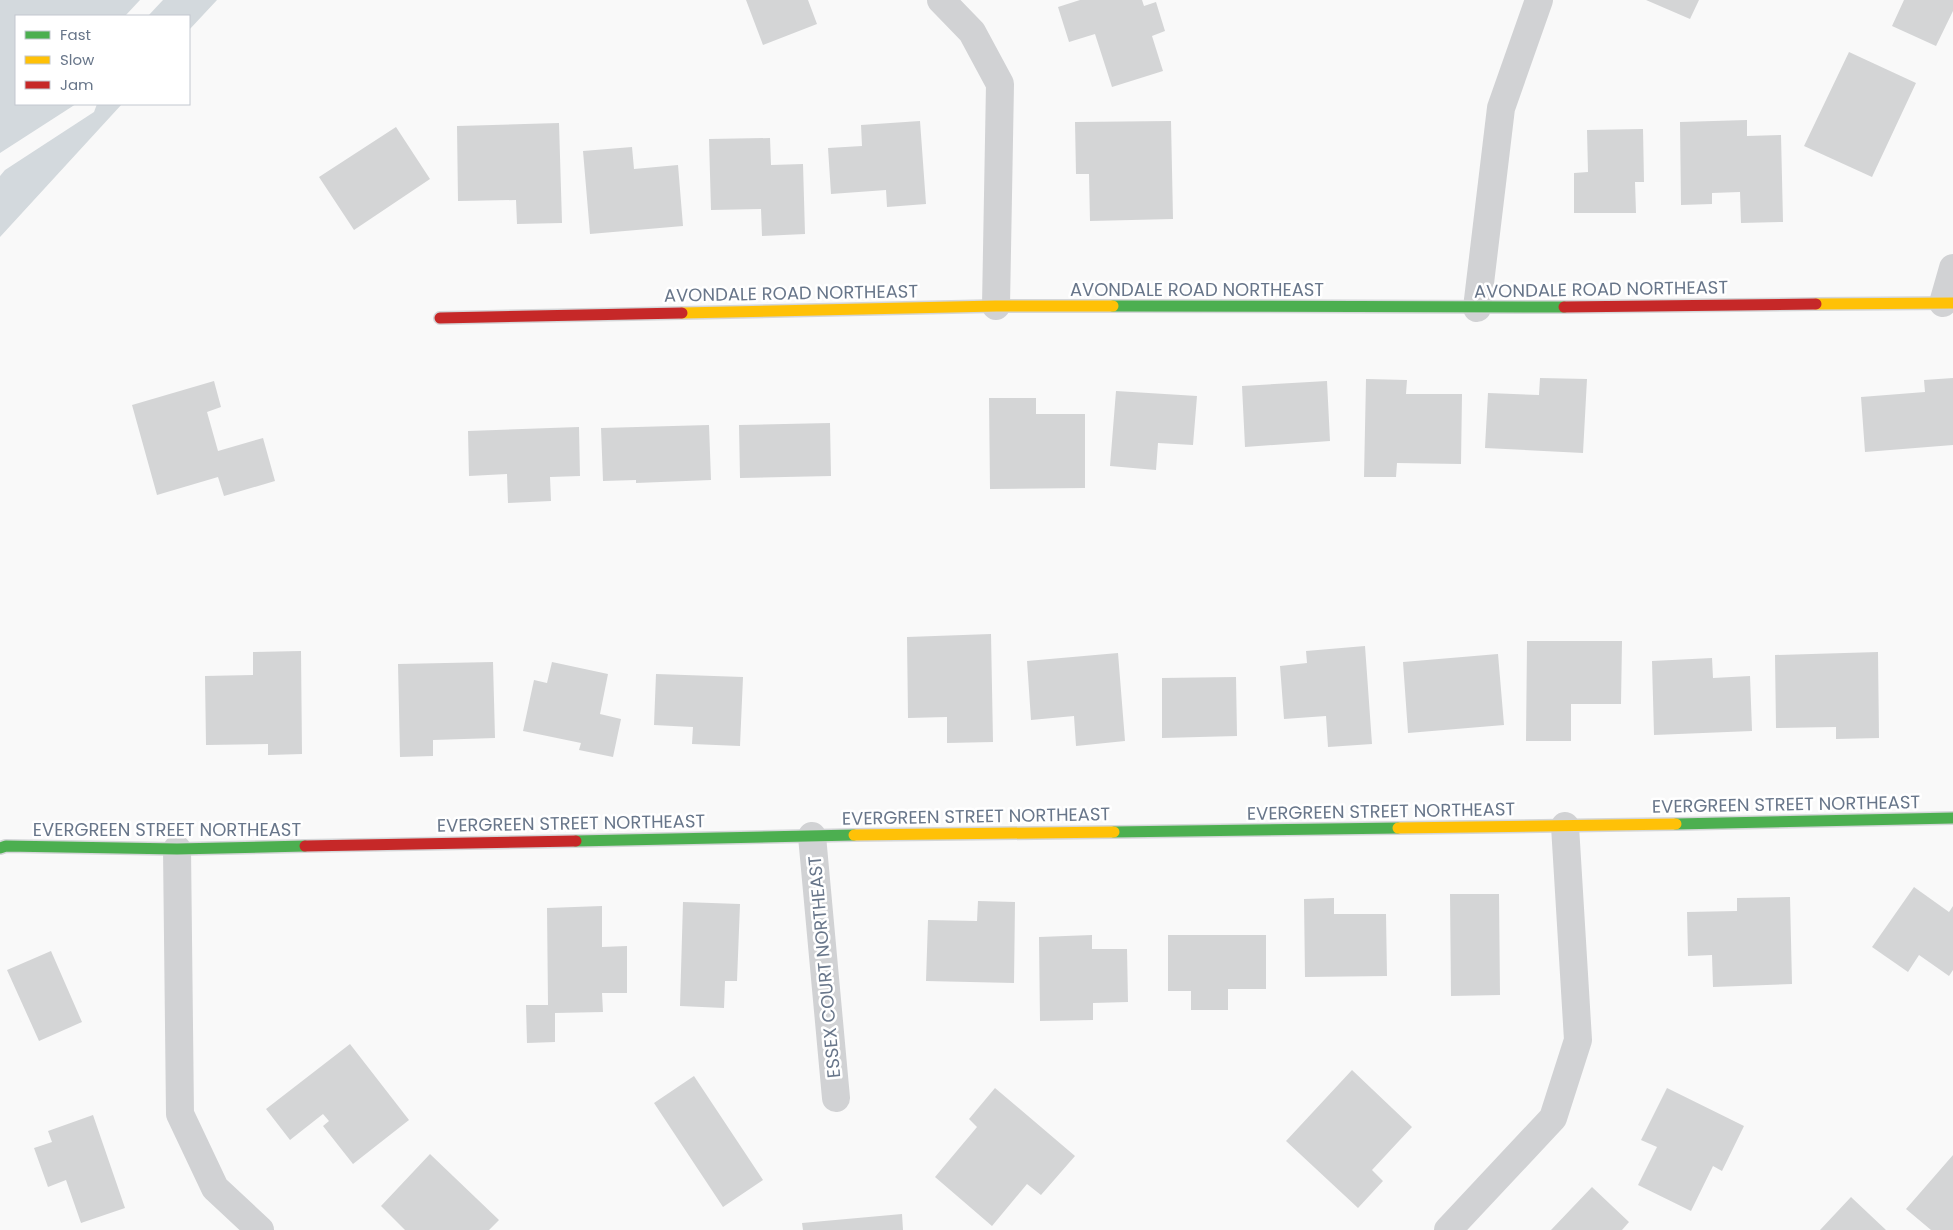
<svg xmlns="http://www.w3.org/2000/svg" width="1953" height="1230" font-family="Poppins,sans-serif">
	<rect width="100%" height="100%" fill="#f9f9f9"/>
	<path fill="#d3d9dd" d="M0,0H140L125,16H16V104H76L0,153Z
		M163,0H217L189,30V16H148Z
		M97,104H122L0,237V176L5,170L94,112Z"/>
	<path fill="#d4d5d6" d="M746,0H808L817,24L763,45Z
		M1080,0H1142L1144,6L1156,2L1165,31L1152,36L1163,71L1112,87L1095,34L1069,42L1058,7Z
		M1646,0H1699L1690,19Z
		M1904,0H1953V11L1936,46L1892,26Z
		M1849,52L1916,83L1872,177L1804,146Z
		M1747,120V136L1781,135L1783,222L1741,223L1740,192L1712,193V204L1681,205L1680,122Z
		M920,121L926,204L887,207L886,190L831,194L828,148L862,146L861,125Z
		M1171,121L1173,219L1090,221L1089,174H1076L1075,122Z
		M559,123L562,223L517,224L516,200L458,201L457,126Z
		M396,127L430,179L354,230L319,177Z
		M1643,129L1644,182H1635L1636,213H1574V173L1588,172L1587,130Z
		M770,138L771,165L803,164L805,234L762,236L761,209L711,210L709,139Z
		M632,147L634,169L678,165L683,226L590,234L583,151Z
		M1540,378L1587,379L1583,453L1485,448L1488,393L1539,395Z
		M1953,378V445L1865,452L1861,397L1925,392L1924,380Z
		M1366,379L1407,380L1406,394H1462L1461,464L1397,463L1396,477H1364Z
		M214,381L221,407L207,412L218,451L263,438L275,481L224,496L218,477L157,495L132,405Z
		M1327,381L1330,441L1245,447L1242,386Z
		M1116,391L1197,396L1193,445L1158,443L1156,470L1110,466Z
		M989,398H1036V414H1085V488L990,489Z
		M830,423L831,476L740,478L739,425Z
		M709,425L711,480L636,483V480L603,481L601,428Z
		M579,427L580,476L550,477L551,501L508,503L507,474L469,476L468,431Z
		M991,634L993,742L947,743V717L908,718L907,637Z
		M1527,641H1622L1621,704H1571V741H1526Z
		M1365,646L1372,744L1328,747L1326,716L1284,719L1280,666L1307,663L1306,651Z
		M301,651L302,754L268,755V744L206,745L205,676L253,675V652Z
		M1878,652L1879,738L1836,739V727L1776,728L1775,655Z
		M1118,653L1125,741L1076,746L1074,716L1031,720L1027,661Z
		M1498,654L1504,725L1408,733L1403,662Z
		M1712,658L1713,678L1750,676L1752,731L1654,735L1652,661Z
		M493,662L495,738L433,740V756L400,757L398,664Z
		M552,662L608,674L600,714L621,719L613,757L579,750L581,743L523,731L534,680L547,683Z
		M656,674L743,677L740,746L692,744L693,727L654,725Z
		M1236,677L1237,736L1162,738V678Z
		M1914,887L1949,912L1953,906V970L1949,976L1919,955L1908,972L1872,947Z
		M1450,894H1499L1500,995L1451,996Z
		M1790,897L1792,984L1713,987L1712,955L1688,956L1687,912L1737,911V898Z
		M1334,898V914H1386L1387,976L1305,977L1304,899Z
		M978,901L1015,902L1014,983L926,981L928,920L977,921Z
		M683,902L740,904L737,981H725L724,1008L680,1006Z
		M602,906V947L627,946V993H602L603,1012L555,1013V1042L527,1043L526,1005H548L547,908Z
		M1092,935V949H1127L1128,1002L1093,1003V1020L1040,1021L1039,937Z
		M1168,935H1266V989H1228V1010H1191V991H1168Z
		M51,951L82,1022L39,1041L7,970Z
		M350,1044L409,1120L353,1164L323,1126L329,1121L323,1114L290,1140L266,1109Z
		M1352,1070L1412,1127L1372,1170L1383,1181L1358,1208L1286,1141Z
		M694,1076L763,1180L723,1207L654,1103Z
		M995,1088L1075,1156L1041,1195L1027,1184L992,1226L935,1177L977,1127L969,1119Z
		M1667,1088L1744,1126L1722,1171L1713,1166L1691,1211L1638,1185L1657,1147L1641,1140Z
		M93,1115L125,1208L81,1223L66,1180L48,1187L34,1148L52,1142L48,1131Z
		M430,1154L499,1220L489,1230H405L381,1206Z
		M1953,1155V1230H1931L1906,1209Z
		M1592,1187L1629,1222L1622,1230H1551Z
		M1851,1197L1886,1230H1820Z
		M902,1214L903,1230H803L802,1223Z"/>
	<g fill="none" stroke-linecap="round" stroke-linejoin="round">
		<defs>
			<path id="fast" d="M1113,306L1564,307
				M1676,824L1953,818
				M1114,832L1398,828
				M576,841L854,835
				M0,848L6,846L177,849L305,846"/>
			<path id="slow" d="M1816,304L1953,303
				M682,313L996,306H1113
				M1398,828L1676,824
				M854,835L1114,832"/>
			<path id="jam" d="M1564,307L1816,304
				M440,318L682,313
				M305,846L576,841"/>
		</defs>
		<use href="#fast" stroke="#d4d6d8" stroke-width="14"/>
		<use href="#slow" stroke="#d4d6d8" stroke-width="14"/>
		<use href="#jam" stroke="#d4d6d8" stroke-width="14"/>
		<path stroke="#d1d2d4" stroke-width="28" d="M941,0L972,32L1000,84L996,306
			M1943,303L1953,268
			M1477,308L1501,108L1539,0
			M812,836L836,1098
			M177,849L180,1114L215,1188L260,1230
			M1448,1230L1553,1118L1578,1040L1565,826"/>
		<use href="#fast" stroke="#4caf50" stroke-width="11"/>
		<use href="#slow" stroke="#ffc107" stroke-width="11"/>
		<use href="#jam" stroke="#c62828" stroke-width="11"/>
	</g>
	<g text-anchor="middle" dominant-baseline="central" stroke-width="5" stroke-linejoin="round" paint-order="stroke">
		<g font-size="18" fill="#68768a" stroke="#fff">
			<text x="1197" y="289">AVONDALE ROAD NORTHEAST</text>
			<text transform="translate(1601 289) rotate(-1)">AVONDALE ROAD NORTHEAST</text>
			<text transform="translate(791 293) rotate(-1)">AVONDALE ROAD NORTHEAST</text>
			<text transform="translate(1786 804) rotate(-1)">EVERGREEN STREET NORTHEAST</text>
			<text transform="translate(1381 811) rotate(-1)">EVERGREEN STREET NORTHEAST</text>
			<text transform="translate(976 816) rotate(-1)">EVERGREEN STREET NORTHEAST</text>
			<text transform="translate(571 823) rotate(-1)">EVERGREEN STREET NORTHEAST</text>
			<text x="167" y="829">EVERGREEN STREET NORTHEAST</text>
			<text transform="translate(824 967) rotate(-95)">ESSEX COURT NORTHEAST</text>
		</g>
	</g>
	<rect x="15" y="15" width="175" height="90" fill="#ffffff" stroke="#c3c8d0"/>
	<rect x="25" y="31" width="25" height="8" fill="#4caf50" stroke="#c3c8d0"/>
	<text x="60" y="40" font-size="15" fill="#68768a">Fast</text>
	<rect x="25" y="56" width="25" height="8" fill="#ffc107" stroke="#c3c8d0"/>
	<text x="60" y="65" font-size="15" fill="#68768a">Slow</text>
	<rect x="25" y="81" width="25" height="8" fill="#c62828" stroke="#c3c8d0"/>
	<text x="60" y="90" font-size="15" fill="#68768a">Jam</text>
</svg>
